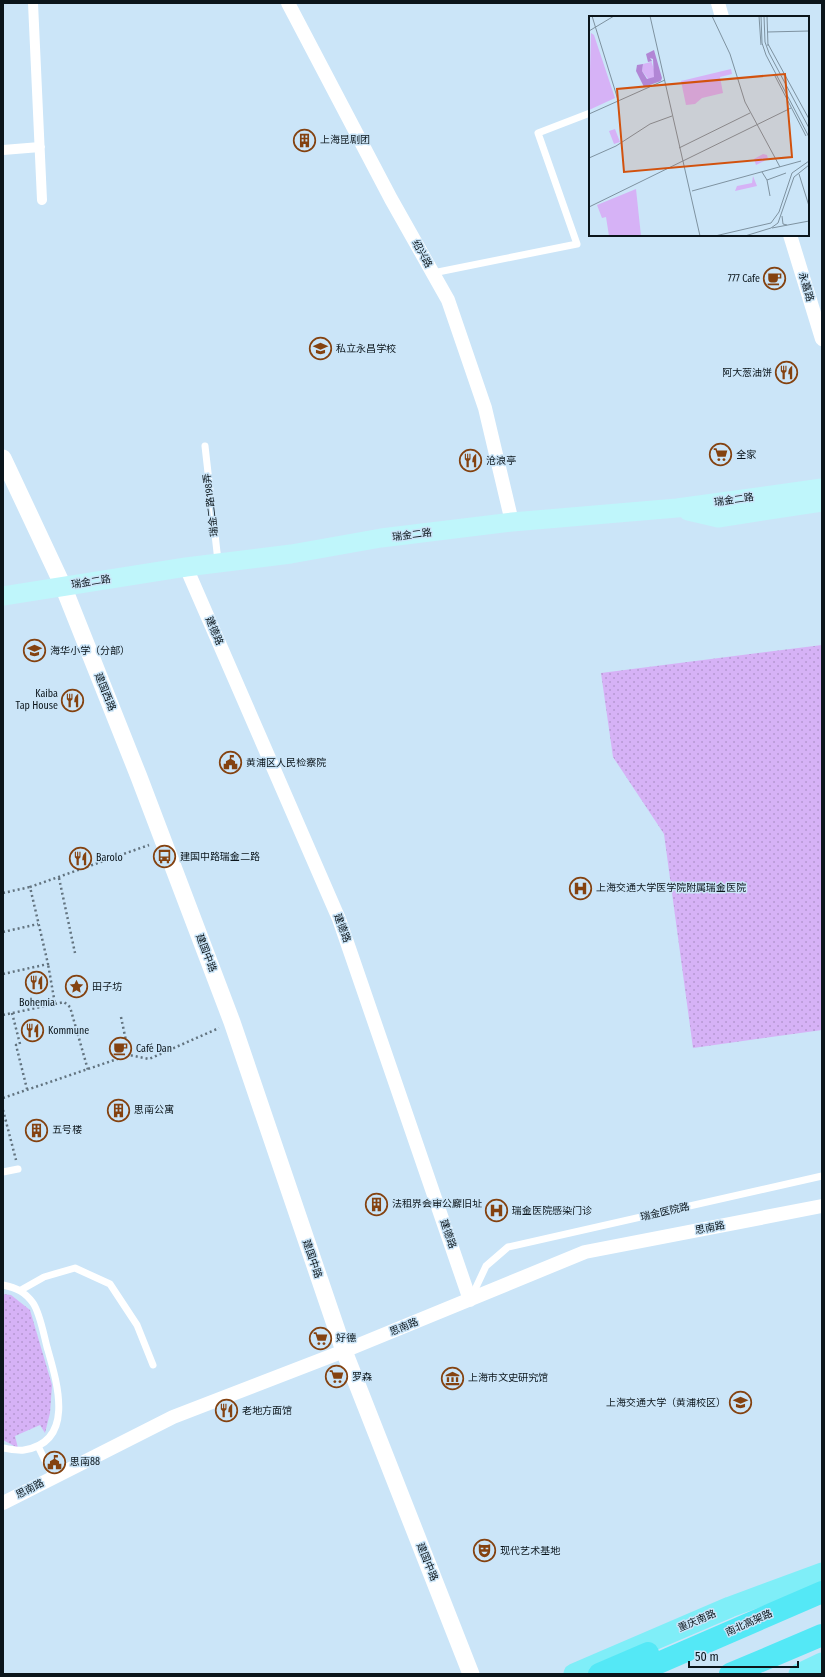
<svg xmlns="http://www.w3.org/2000/svg" width="825" height="1677" font-family="'Fira Sans Condensed','Noto Sans SC',sans-serif">
	<defs>
		<pattern id="grass-dots" width="8" height="8" patternUnits="userSpaceOnUse"><rect width="8" height="8" fill="#d6b2f6"/><path d="M2 2h.1M6 6h.1" fill="none" stroke="#b698d2" stroke-width="1.8" stroke-linecap="round"/></pattern>
	</defs>
	<rect width="100%" height="100%" fill="#cbe5f8"/>
	<path fill="url(#grass-dots)" d="M822,645V1030L693,1048L664,834L613,757L601,673Z
		M3,1294L11,1295L30,1310L52,1385L50,1413L45,1433L40,1425L15,1436L18,1448L3,1440Z"/>
	<g fill="none" stroke-linecap="round" stroke-linejoin="round">
		<path stroke="#62737f" stroke-width="2.5" stroke-dasharray="2 3" stroke-linecap="butt" d="M59,878L75,953
			M3,893L30,887
			M3,932L38,924
			M3,974L48,964L30,887L149,845
			M55,1004L64,1002L70,1007L88,1070
			M12,1013L20,1044L16,1045L27,1089
			M3,1015L55,1004L48,964
			M121,1017L129,1055
			M3,1098L129,1055L149,1059L219,1028
			M3,1110L16,1160"/>
		<path stroke="#fff" stroke-width="7" d="M433,273L577,244L538,133L590,113
			M205,446L218,561
			M3,1172L18,1169
			M3,1285C17,1288 25,1292 33,1303C40,1313 44,1336 47,1347C57,1382 76,1442 24,1450C18,1451 10,1449 3,1448
			M21,1290L44,1277L75,1268L110,1284L137,1325L153,1365
			M471,1298L486,1266L508,1247L822,1176
			M38,1446L53,1477"/>
		<path stroke="#fff" stroke-width="10" d="M33,3L42,200
			M3,150L40,147"/>
		<path stroke="#fff" stroke-width="14" d="M288,3L391,199L448,300L485,408L512,522
			M718,3L722,17
			M790,235L822,339
			M186,567L339,919L470,1300
			M3,1503L173,1417L344,1351L585,1252L822,1206"/>
		<path stroke="#fff" stroke-width="17" d="M3,458L63,586L139,777L232,1022L344,1351L471,1674"/>
		<path stroke="#bff6fb" stroke-width="19" d="M688,511L718,518L822,502
			M3,596L186,567L291,554L381,538L512,522L677,508L822,488"/>
		<path stroke="#7feef8" stroke-width="21" d="M574,1674L730,1607L822,1573
			M799,1674L822,1663"/>
		<path stroke="#54e8f6" stroke-width="22" d="M599,1674L648,1653
			M633,1674L822,1592
			M730,1674L822,1635"/>
	</g>
	<defs>
		<symbol id="building-ring" viewBox="-11 -11 22 22"><circle r="9.5" fill="#cbe5f8" stroke="#844210" stroke-width="1.5"/><path d="M-4-6H4V6H1V3H-1V6H-4ZM-2.5-4.3h1.7v1.8h-1.7ZM.8-4.3h1.7v1.8H.8ZM-2.5-1h1.7V.8h-1.7ZM.8-1h1.7V.8H.8Z" fill="#844210"/></symbol>
		<symbol id="cafe-ring" viewBox="-11 -11 22 22"><circle r="9.5" fill="#cbe5f8" stroke="#844210" stroke-width="1.5"/><path d="M-5.5-4.5H6V0H3Q3 3.5 0 3.5H-2.5Q-5.5 3.5-5.5 0ZM3-3.2v2h1.7v-2ZM-6 4.5H4V6H-6Z" fill="#844210"/></symbol>
		<symbol id="school-ring" viewBox="-11 -11 22 22"><circle r="9.5" fill="#cbe5f8" stroke="#844210" stroke-width="1.5"/><path d="M0-5L7-2L0 1L-7-2ZM-4 1L0 2.5L4 1V4Q0 6-4 4Z" fill="#844210"/></symbol>
		<symbol id="restaurant-ring" viewBox="-11 -11 22 22"><circle r="9.5" fill="#cbe5f8" stroke="#844210" stroke-width="1.5"/><path d="M-5-6h1v4h1v-4h1v4h1v-4h1v5L-1.5 .5V6h-2V.5L-5-1ZM5-6V6H3V1.5H1.5Q1.5-4 5-6Z" fill="#844210"/></symbol>
		<symbol id="supermarket-ring" viewBox="-11 -11 22 22"><circle r="9.5" fill="#cbe5f8" stroke="#844210" stroke-width="1.5"/><path d="M-6-5.5h2.5l.6 2H6L4.5 2H-2.5L-4.4-4H-6ZM-1.5 3.2a1.3 1.3 0 1 0 .1 0ZM3 3.2a1.3 1.3 0 1 0 .1 0Z" fill="#844210"/></symbol>
		<symbol id="civic-ring" viewBox="-11 -11 22 22"><circle r="9.5" fill="#cbe5f8" stroke="#844210" stroke-width="1.5"/><path d="M-.6-6.5H3V-4.5H.6V-3L4-1V1h2V6H-6V1h2V-1L-.6-3ZM-1.2 2.5V6h2.4V2.5Z" fill="#844210"/></symbol>
		<symbol id="bus-ring" viewBox="-11 -11 22 22"><circle r="9.5" fill="#cbe5f8" stroke="#844210" stroke-width="1.5"/><path d="M-5-6H5V4H4V6H2V4H-2V6H-4V4H-5ZM-3.5-4V0h7V-4ZM-3.5 1.2v1.5H-2V1.2ZM2 1.2v1.5H3.5V1.2Z" fill="#844210"/></symbol>
		<symbol id="hospital-ring" viewBox="-11 -11 22 22"><circle r="9.5" fill="#cbe5f8" stroke="#844210" stroke-width="1.5"/><path d="M-5-5h3v3.5h4V-5h3V5h-3V1.5h-4V5h-3Z" fill="#844210"/></symbol>
		<symbol id="sight-ring" viewBox="-11 -11 22 22"><circle r="9.5" fill="#cbe5f8" stroke="#844210" stroke-width="1.5"/><path d="M0-6L1.8-2.2L6-1.7L2.9 1.2L3.7 5.4L0 3.3L-3.7 5.4L-2.9 1.2L-6-1.7L-1.8-2.2Z" fill="#844210"/></symbol>
		<symbol id="museum-ring" viewBox="-11 -11 22 22"><circle r="9.5" fill="#cbe5f8" stroke="#844210" stroke-width="1.5"/><path d="M0-6L6-3V-2H-6V-3ZM-5-1h2V3h-2ZM-1-1h2V3h-2ZM3-1h2V3H3ZM-6 4H6V6H-6Z" fill="#844210"/></symbol>
		<symbol id="university-ring" viewBox="-11 -11 22 22"><circle r="9.5" fill="#cbe5f8" stroke="#844210" stroke-width="1.5"/><path d="M0-5L7-2L0 1L-7-2ZM-4 1L0 2.5L4 1V4Q0 6-4 4Z" fill="#844210"/></symbol>
		<symbol id="theatre-ring" viewBox="-11 -11 22 22"><circle r="9.5" fill="#cbe5f8" stroke="#844210" stroke-width="1.5"/><path d="M-5-5.5Q0-4 5-5.5V0Q5 5 0 6Q-5 5-5 0ZM-3.3-2.5H-1v1.5H-3.3ZM1-2.5H3.3v1.5H1ZM-2.8 1Q0 5.5 2.8 1Z" fill="#844210"/></symbol>
	</defs>
	<g fill-rule="evenodd">
		<use href="#building-ring" x="292" y="128" width="25" height="25"/>
		<use href="#cafe-ring" x="762" y="266" width="25" height="25"/>
		<use href="#school-ring" x="308" y="336" width="25" height="25"/>
		<use href="#restaurant-ring" x="774" y="360" width="25" height="25"/>
		<use href="#supermarket-ring" x="708" y="442" width="25" height="25"/>
		<use href="#restaurant-ring" x="458" y="448" width="25" height="25"/>
		<use href="#school-ring" x="22" y="638" width="25" height="25"/>
		<use href="#restaurant-ring" x="60" y="688" width="25" height="25"/>
		<use href="#civic-ring" x="218" y="750" width="25" height="25"/>
		<use href="#bus-ring" x="152" y="844" width="25" height="25"/>
		<use href="#restaurant-ring" x="68" y="846" width="25" height="25"/>
		<use href="#hospital-ring" x="568" y="876" width="25" height="25"/>
		<use href="#restaurant-ring" x="24" y="970" width="25" height="25"/>
		<use href="#sight-ring" x="64" y="974" width="25" height="25"/>
		<use href="#restaurant-ring" x="20" y="1018" width="25" height="25"/>
		<use href="#cafe-ring" x="108" y="1036" width="25" height="25"/>
		<use href="#building-ring" x="106" y="1098" width="25" height="25"/>
		<use href="#building-ring" x="24" y="1118" width="25" height="25"/>
		<use href="#building-ring" x="364" y="1192" width="25" height="25"/>
		<use href="#hospital-ring" x="484" y="1198" width="25" height="25"/>
		<use href="#supermarket-ring" x="308" y="1326" width="25" height="25"/>
		<use href="#supermarket-ring" x="324" y="1364" width="25" height="25"/>
		<use href="#museum-ring" x="440" y="1366" width="25" height="25"/>
		<use href="#university-ring" x="728" y="1390" width="25" height="25"/>
		<use href="#restaurant-ring" x="214" y="1398" width="25" height="25"/>
		<use href="#civic-ring" x="42" y="1450" width="25" height="25"/>
		<use href="#theatre-ring" x="472" y="1538" width="25" height="25"/>
	</g>
	<g text-anchor="middle" dominant-baseline="central" stroke-width="3" stroke-linejoin="round" paint-order="stroke">
		<g font-size="10" fill="#0b151b" stroke="#cbe5f8" text-anchor="start">
			<text x="320" y="140">上海昆剧团</text>
			<text x="760" y="279" text-anchor="end">777 Cafe</text>
			<text x="336" y="349">私立永昌学校</text>
			<text x="772" y="373" text-anchor="end">阿大葱油饼</text>
			<text x="736" y="455">全家</text>
			<text x="486" y="461">沧浪亭</text>
			<text x="50" y="651">海华小学（分部）</text>
			<text x="58" y="694" text-anchor="end">Kaiba<tspan x="58" dy="12">Tap House</tspan></text>
			<text x="246" y="763">黄浦区人民检察院</text>
			<text x="180" y="857">建国中路瑞金二路</text>
			<text x="96" y="858">Barolo</text>
			<text x="596" y="888">上海交通大学医学院附属瑞金医院</text>
			<text x="92" y="987">田子坊</text>
			<text x="37" y="1003" text-anchor="middle">Bohemia</text>
			<text x="48" y="1031">Kommune</text>
			<text x="136" y="1049">Café Dan</text>
			<text x="134" y="1110">思南公寓</text>
			<text x="52" y="1130">五号楼</text>
			<text x="392" y="1204">法租界会审公廨旧址</text>
			<text x="512" y="1211">瑞金医院感染门诊</text>
			<text x="336" y="1338">好德</text>
			<text x="352" y="1377">罗森</text>
			<text x="468" y="1378">上海市文史研究馆</text>
			<text x="726" y="1403" text-anchor="end">上海交通大学（黄浦校区）</text>
			<text x="242" y="1411">老地方面馆</text>
			<text x="70" y="1462">思南88</text>
			<text x="500" y="1551">现代艺术基地</text>
		</g>
		<g font-size="10" fill="#0b151b" stroke="#cbe5f8">
			<text transform="translate(422 254) rotate(61)">绍兴路</text>
			<text transform="translate(806 287) rotate(73)">永嘉路</text>
			<text transform="translate(734 500) rotate(-8)">瑞金二路</text>
			<text transform="translate(211 505) rotate(-97)">瑞金二路198弄</text>
			<text transform="translate(412 535) rotate(-7)">瑞金二路</text>
			<text transform="translate(91 582) rotate(-9)">瑞金二路</text>
			<text transform="translate(214 631) rotate(67)">建德路</text>
			<text transform="translate(105 692) rotate(68)">建国西路</text>
			<text transform="translate(342 928) rotate(70)">建德路</text>
			<text transform="translate(206 953) rotate(69)">建国中路</text>
			<text transform="translate(665 1212) rotate(-13)">瑞金医院路</text>
			<text transform="translate(710 1228) rotate(-11)">思南路</text>
			<text transform="translate(448 1234) rotate(71)">建德路</text>
			<text transform="translate(312 1259) rotate(71)">建国中路</text>
			<text transform="translate(404 1327) rotate(-22)">思南路</text>
			<text transform="translate(30 1489) rotate(-27)">思南路</text>
			<text transform="translate(427 1562) rotate(68)">建国中路</text>
			<text transform="translate(697 1621) rotate(-23)">重庆南路</text>
			<text transform="translate(749 1623) rotate(-24)">南北高架路</text>
		</g>
	</g>
	<g transform="translate(589 16)">
		<rect width="220" height="220" fill="#cbe5f8"/>
		<path d="M61,41L67,60L60,64L53,55L54,48L62,46ZM142,53L143,58L131,61L134,77L113,82L106,88L97,89L92,65ZM174,138L178,139L179,143L167,149L165,143ZM164,160L168,170L146,175L148,170L163,167Z" fill="#d6b2f6"/>
		<path d="M65,34L73,62L72,65L55,71L47,55L48,49L54,48L53,55L58,63L65,61L64,43L61,42L63,45L59,46L57,38Z" fill="#b186d5"/>
		<path d="M2,17L5,19L26,82L0,94ZM26,113L31,126L25,128L20,115Z" fill="#d6b2f6"/>
		<path d="M47,173L52,220H20L17,201L13,202L8,189Z" fill="#d6b2f6"/>
		<path fill="none" stroke="#7e92a0" stroke-width="1" d="M3,0L29,84M61,0L111,220M123,0L141,38L156,86L191,151M170,0L172,29M172,0L173,27L177,39L220,121M175,0L176,26L180,37L220,112M178,0L179,30M0,15L25,0M178,16L220,15M179,28L220,103M186,60L217,120M0,98L76,64M90,132L161,97M0,142L27,130L61,108L83,100M173,156L178,164L181,180M210,158L220,190M178,164L197,157M103,175L212,145M0,191L202,92M193,200L194,208L198,209M183,212L220,205M126,220L182,207L190,196L203,157L220,145M156,220L182,212L189,207L205,161L220,149"/>
		<path fill="#d2520e" fill-opacity="0.15" stroke="#d2520e" stroke-width="2" d="M196,58L203,141L35,156L28,73Z"/>
		<rect width="220" height="220" fill="none" stroke="#0b151b" stroke-width="2"/>
	</g>
	<rect width="825" height="1677" fill="none" stroke="#0b151b" stroke-width="8"/>
	<path d="M689 1661v6h109v-6" fill="none" stroke="#0b151b" stroke-width="2"/>
	<text x="695" y="1661" font-size="12" fill="#0b151b" stroke="#cbe5f8" stroke-width="3" paint-order="stroke">50 m</text>
</svg>
